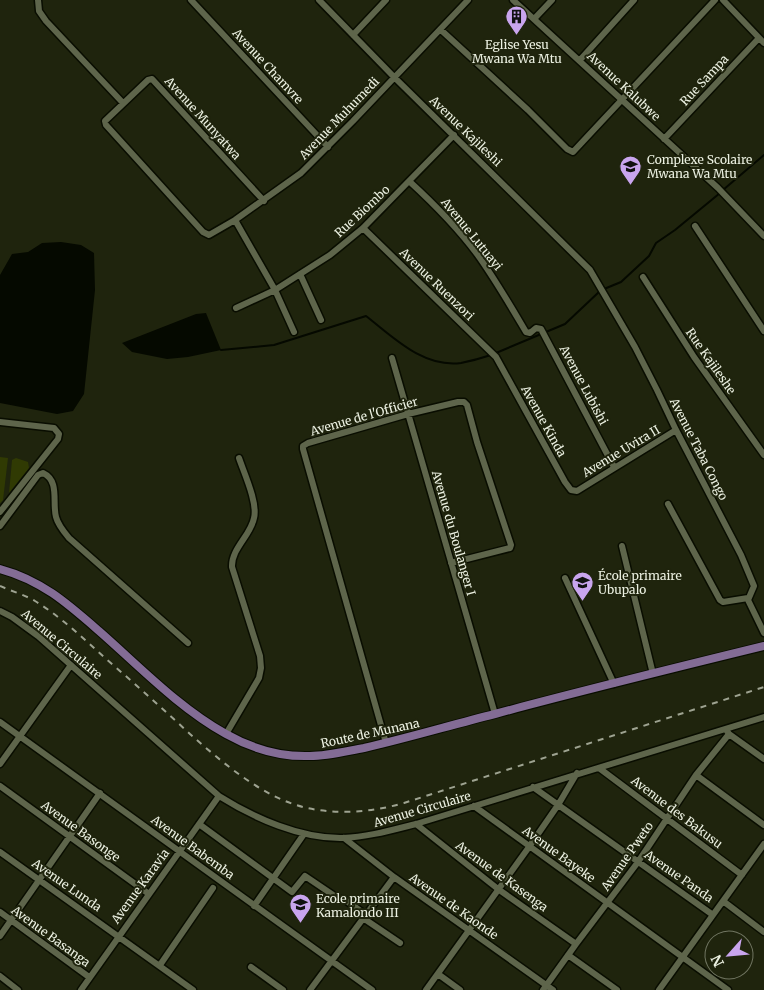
<svg xmlns="http://www.w3.org/2000/svg" width="764" height="990" font-family="Merriweather,serif">
	<rect width="100%" height="100%" fill="#1f240d"/>
	<path fill="#303a03" d="M0,457L8,458L3,500L0,503Z
		M16,458L28,462L29,468L9,493L12,460Z"/>
	<path fill="#050900" d="M61,242L81,245L94,253L95,290L84,394L73,411L57,414L0,403V275L12,254L28,252L42,243Z
		M206,313L221,350L188,357L167,359L132,352L122,343L196,314Z"/>
	<g fill="none" stroke-linecap="round" stroke-linejoin="round">
		<path stroke="#050900" stroke-width="2" d="M723,190L764,155
			M604,289L621,282L649,256L656,243L675,230L720,193
			M221,350L274,345L366,316C393,337 423,368 461,363C471,361 482,358 491,355
			M496,353L565,324L600,291"/>
		<defs>
			<path id="minor" d="M38,0L39,11L46,21L123,103
				M191,0L328,147
				M319,0L394,77L590,270L635,347L657,390L676,430L741,555L754,586L748,600L764,633
				M513,0L718,188L764,236
				M723,0L764,43
				M534,19L552,0
				M441,30L528,110L567,149L573,152L715,0
				M353,35L386,0
				M580,60L634,0
				M664,139L759,38
				M409,181C433,203 457,227 477,254C495,279 510,305 526,332L530,333L536,328L541,329L614,467
				M264,201L152,79L148,80L105,121L106,125L203,232L209,235L235,220L301,173L353,121L468,0
				M235,220L275,290L330,255L363,228L454,135
				M695,226L764,331
				M363,228L496,357L565,482L571,490L577,491L676,430
				M300,274L321,320
				M643,277L694,357L764,455
				M236,308L275,290L294,332
				M392,358L495,714
				M0,422L54,428L59,434L58,439L0,512
				M668,504L720,600L723,602L748,598
				M0,526L38,475L43,473C60,481 52,502 56,517C58,525 64,532 69,538L188,643
				M622,546L653,674
				M565,578L614,684
				M0,611L12,617L38,636L219,796C254,818 301,839 343,838C368,837 392,830 416,824L764,717
				M0,722L372,990
				M727,731L729,734L764,759
				M226,734L259,678L261,668L260,656L232,567C231,549 251,535 254,518C258,503 244,473 239,458
				M386,743L303,449V446L308,443L408,414L458,402H464L467,405L477,442L511,545L510,548L451,563
				M0,764L71,665
				M599,768L742,875
				M696,775L764,825
				M0,786L149,894
				M533,787L713,915
				M474,806L728,990
				M199,824L292,892L305,876L339,899H344L366,915
				M416,824L498,889L576,944
				M344,838L394,877L553,990
				M0,852L193,990
				M723,901L764,932
				M254,906L304,834
				M0,912L89,977
				M363,918L400,943
				M0,936L100,793
				M568,955L617,990
				M160,965L213,888
				M251,967L283,990
				M438,974L460,990
				M0,976L18,990
				M81,990L219,796
				M310,990L394,877
				M426,990L529,847L558,805L577,773
				M543,990L576,944L638,862L696,775L729,734
				M659,990L764,844"/>
			<path id="major" d="M0,569C41,580 67,603 99,631C139,666 179,708 226,734C251,748 281,757 310,756C328,756 347,751 364,748C408,738 451,725 495,714C584,690 674,668 764,646"/>
		</defs>
		<use href="#minor" stroke="#090d00" stroke-width="9"/>
		<use href="#major" stroke="#090d00" stroke-width="10"/>
		<use href="#minor" stroke="#5e654b" stroke-width="6"/>
		<use href="#major" stroke="#836c95" stroke-width="8"/>
		<path stroke="#9ea391" stroke-width="2" stroke-dasharray="6 6" stroke-linecap="butt" d="M0,586C11,591 25,595 35,601C61,617 83,638 105,658C134,683 162,708 190,734C223,763 263,798 307,808C340,815 372,812 404,803L764,687"/>
	</g>
	<defs>
		<symbol id="building-pin" viewBox="-11 -11 22 30"><path d="M0 17L-7.5 6A9.5 9.5 0 1 1 7.5 6Z" fill="#c9a5ee" stroke="#1f240d"/><path d="M-4-6H4V6H1V3H-1V6H-4ZM-2.5-4.3h1.7v1.8h-1.7ZM.8-4.3h1.7v1.8H.8ZM-2.5-1h1.7V.8h-1.7ZM.8-1h1.7V.8H.8Z" fill="#111"/></symbol>
		<symbol id="school-pin" viewBox="-11 -11 22 30"><path d="M0 17L-7.5 6A9.5 9.5 0 1 1 7.5 6Z" fill="#c9a5ee" stroke="#1f240d"/><path d="M0-5L7-2L0 1L-7-2ZM-4 1L0 2.5L4 1V4Q0 6-4 4Z" fill="#111"/></symbol>
	</defs>
	<g fill-rule="evenodd">
		<use href="#building-pin" x="504" y="4" width="25" height="34"/>
		<use href="#school-pin" x="618" y="154" width="25" height="34"/>
		<use href="#school-pin" x="570" y="570" width="25" height="34"/>
		<use href="#school-pin" x="288" y="892" width="25" height="34"/>
	</g>
	<g text-anchor="middle" dominant-baseline="central" stroke-width="4" stroke-linejoin="round" paint-order="stroke">
		<g font-size="12" fill="#ecf1e2" stroke="#1f240d" text-anchor="start">
			<text x="517" y="44" text-anchor="middle">Eglise Yesu<tspan x="517" dy="14">Mwana Wa Mtu</tspan></text>
			<text x="647" y="159">Complexe Scolaire<tspan x="647" dy="14">Mwana Wa Mtu</tspan></text>
			<text x="598" y="575">École primaire<tspan x="598" dy="14">Ubupalo</tspan></text>
			<text x="316" y="898">Ecole primaire<tspan x="316" dy="14">Kamalondo III</tspan></text>
		</g>
		<g font-size="12" fill="#ecf1e2" stroke="#1f240d">
			<text transform="translate(268 66) rotate(47)">Avenue Chamvre</text>
			<text transform="translate(704 80) rotate(-47)">Rue Sampa</text>
			<text transform="translate(624 86) rotate(43)">Avenue Kalubwe</text>
			<text transform="translate(203 118) rotate(48)">Avenue Munyatwa</text>
			<text transform="translate(339 118) rotate(-46)">Avenue Muhumedi</text>
			<text transform="translate(466 131) rotate(44)">Avenue Kajileshi</text>
			<text transform="translate(362 211) rotate(-43)">Rue Biombo</text>
			<text transform="translate(472 234) rotate(51)">Avenue Lutuayi</text>
			<text transform="translate(437 284) rotate(44)">Avenue Ruenzori</text>
			<text transform="translate(711 361) rotate(55)">Rue Kajileshe</text>
			<text transform="translate(584 385) rotate(62)">Avenue Lubishi</text>
			<text transform="translate(364 416) rotate(-16)">Avenue de l'Officier</text>
			<text transform="translate(544 421) rotate(61)">Avenue Kinda</text>
			<text transform="translate(699 449) rotate(63)">Avenue Taba Congo</text>
			<text transform="translate(621 451) rotate(-31)">Avenue Uvira II</text>
			<text transform="translate(454 533) rotate(74)">Avenue du Boulanger I</text>
			<text transform="translate(62 644) rotate(40)">Avenue Circulaire</text>
			<text transform="translate(370 733) rotate(-12)">Route de Munana</text>
			<text transform="translate(422 809) rotate(-16)">Avenue Circulaire</text>
			<text transform="translate(677 812) rotate(37)">Avenue des Bakusu</text>
			<text transform="translate(81 831) rotate(36)">Avenue Basonge</text>
			<text transform="translate(193 847) rotate(36)">Avenue Babemba</text>
			<text transform="translate(559 854) rotate(36)">Avenue Bayeke</text>
			<text transform="translate(627 856) rotate(-55)">Avenue Pweto</text>
			<text transform="translate(502 876) rotate(36)">Avenue de Kasenga</text>
			<text transform="translate(679 876) rotate(35)">Avenue Panda</text>
			<text transform="translate(67 885) rotate(35)">Avenue Lunda</text>
			<text transform="translate(140 886) rotate(-54)">Avenue Karavia</text>
			<text transform="translate(454 906) rotate(35)">Avenue de Kaonde</text>
			<text transform="translate(51 936) rotate(36)">Avenue Basanga</text>
		</g>
	</g>
	<g transform="translate(729 955) rotate(243)"><circle r="24" fill="#1f240d" stroke="#717662"/>
	<path d="M0-4L9 19L0 12L-9 19Z" fill="#c9a5ee"/>
	<text y="-8" font-size="14" font-weight="bold" text-anchor="middle" fill="#ecf1e2">N</text>
	</g>
</svg>
